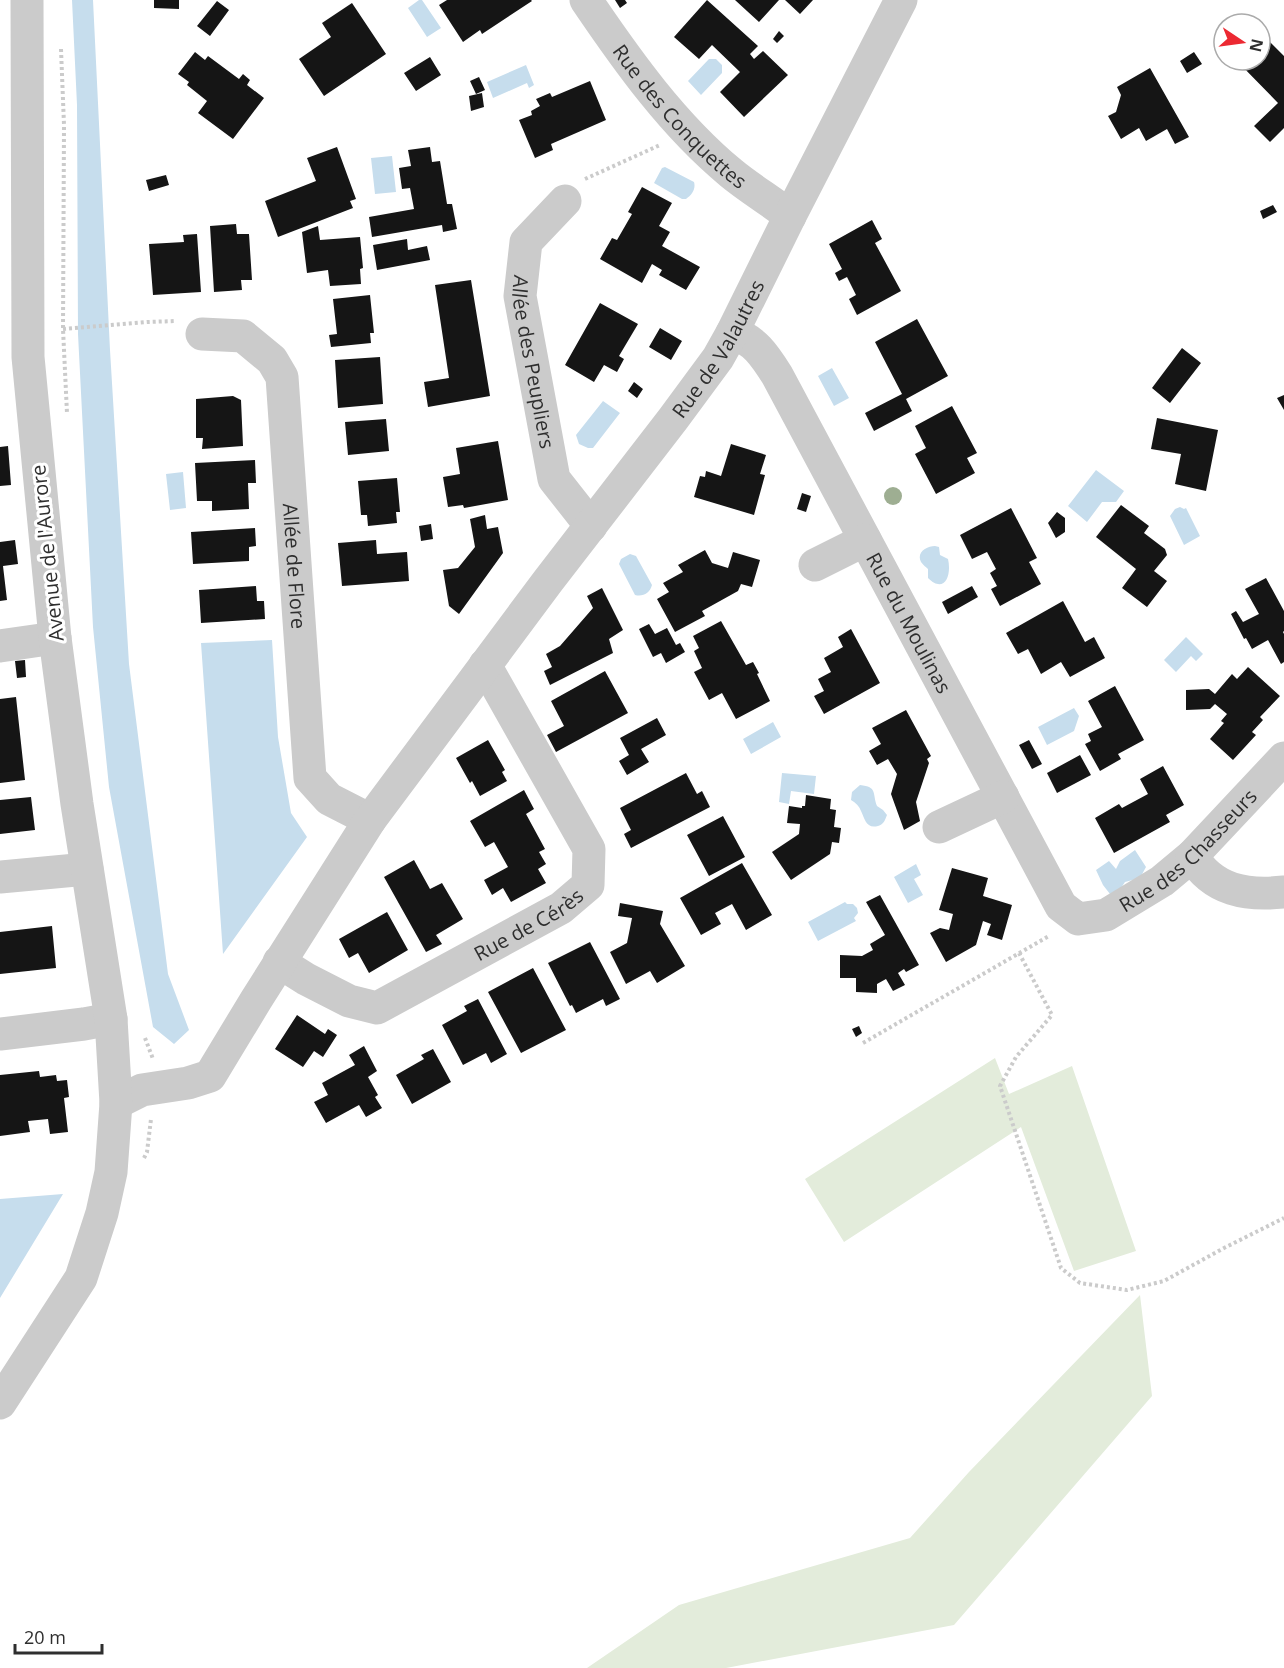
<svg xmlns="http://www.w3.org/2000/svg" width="1284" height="1668" font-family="'Open Sans',sans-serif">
	<rect width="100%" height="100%" fill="#fff"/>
	<path fill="#e3ecdb" d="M995,1058L1009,1094L1072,1066L1136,1251L1074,1271L1021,1127L844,1242L805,1179Z
		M1140,1295L1152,1396L954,1625L726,1668H587L679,1605L910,1538L969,1472Z"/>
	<path fill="#c6dded" d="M72,0H93L110,350L129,664L168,974L189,1030L174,1044L153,1027L109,787L93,627L78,334L77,105Z
		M419,0H422L441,28L427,37L408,8Z
		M709,59H716L722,65V73L701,95L688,81Z
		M526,65L534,85L529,88L527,83L493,98L487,82Z
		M392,156L396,192L375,194L371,158Z
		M665,167L694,182C696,189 692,195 686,199H682L654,183L662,168Z
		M832,368L849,398L834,406L818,376Z
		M603,401L620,413L593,448H588L579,444L576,435Z
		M1096,470L1124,491L1116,502H1102L1087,522L1068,506Z
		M183,472L186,508L170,510L166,474Z
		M1180,507L1184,509L1186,508L1200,536L1184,545L1170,516L1175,509Z
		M935,546L939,547L940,555L948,559C952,576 944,594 928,578V569C926,567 923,565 921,562C916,552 927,546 935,546Z
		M630,554L636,556L652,585C650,593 643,597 635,595L619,564L621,559Z
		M1186,637L1203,654L1196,661L1191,656L1176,672L1164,660Z
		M272,640L278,737L291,813L307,837L223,954L201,643Z
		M1074,708L1079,716L1074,731L1047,745L1038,727Z
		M773,722L781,737L751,754L743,739Z
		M782,773L816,776L814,794L791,791L789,804L779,802Z
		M860,785C878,787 872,793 877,806L883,810L887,815C885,820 884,824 878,826C866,829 865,819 861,811C859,806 856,803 851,800L852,792Z
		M1135,850L1146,867L1140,878L1125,882L1121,888L1110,894L1103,885L1096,870L1109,861L1116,869L1120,861Z
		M916,864L921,875L914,879L923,895L908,903L894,877Z
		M845,902L847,904H853L857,908L858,913L854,918L856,921L818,941L808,922Z
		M63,1194L0,1298V1199Z"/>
	<path fill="#151515" d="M154,0H179V9L154,8Z
		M447,0H531L532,1L482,34L480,30L463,42L439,5Z
		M615,0H625L627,3L620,8Z
		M707,0L758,46L750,54L754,59L763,51L788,75L744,117L720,92L740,72L712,45L699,59L674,37Z
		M735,0H779L759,22Z
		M785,0H813L800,14Z
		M217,1L229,10L210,36L197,26Z
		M352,3L386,54L324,96L299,59L331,37L322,23Z
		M779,31L784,36L777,43L773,39Z
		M1263,35L1284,56V128L1270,142L1254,126L1278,103L1236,60H1260V37Z
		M195,52L205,60L208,56L239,79L243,74L250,80L247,85L264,98L233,139L198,113L207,101L187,85L189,82L178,74Z
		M1194,52L1202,64L1187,73L1180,61Z
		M430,57L441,75L416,91L404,73Z
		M1150,68L1189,137L1175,144L1167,129L1146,141L1139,128L1121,139L1108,116L1116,112L1121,95L1117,87Z
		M479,77L485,90L476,94L470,81Z
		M590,81L606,120L551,144L553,150L535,158L519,120L532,115L531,111L540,106L536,99L550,93L552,97Z
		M482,93L484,107L471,111L469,96Z
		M337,147L356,199L350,201L353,208L278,237L265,201L316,181L307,158Z
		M430,147L432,162L440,161L447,204H452L457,229L443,232L442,225L372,237L369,217L414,209L410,188L402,189L399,168L411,166L408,150Z
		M166,175L169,185L149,191L146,180Z
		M642,187L672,203L659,226L670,232L662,246L700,267L686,290L659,275L662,270L652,264L642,283L600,259L612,238L617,240L632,214L628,212Z
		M1273,205L1277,212L1263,219L1260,211Z
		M872,220L882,239L875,243L901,291L857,315L849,299L856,295L847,277L839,281L835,273L842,269L829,244Z
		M236,224L237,234H249L252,280H241L242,290L214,292L210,226Z
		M318,226L320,240L360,237L363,268L360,269L361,284L330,286L328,270L307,273L302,232Z
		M197,234L201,292L153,295L149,244L184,242L183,235Z
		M407,239L408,250L427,246L430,260L377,270L373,245Z
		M471,280L490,396L428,407L424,382L449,378L435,285Z
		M370,295L374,333H370L371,343L331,347L329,335L337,334L333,299Z
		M600,303L638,324L619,356L624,359L617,372L604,365L594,382L565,365Z
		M917,319L948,376L906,399L912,411L874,431L865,413L902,394L875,342Z
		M660,328L682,341L671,360L649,347Z
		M1182,348L1201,363L1170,403L1152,388Z
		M380,357L383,404L338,408L335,360Z
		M634,382L643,389L637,398L628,391Z
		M1284,395V410L1277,398Z
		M233,396L241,400L243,446L202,449L203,438H196V399Z
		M952,406L977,453L967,458L975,473L936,494L915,454L926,448L915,426Z
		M1157,418L1218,430L1206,491L1175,484L1181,454L1151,449Z
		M386,419L389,451L348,455L345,422Z
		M498,441L508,500L464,508L463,505L448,507L443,477L460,474L456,448Z
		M731,444L766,455L760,474L765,475L754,515L694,497L700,476L705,477L706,471L721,476Z
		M8,446L11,485L0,486V447Z
		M255,460L256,483H248L249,509L212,511V501H197L195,463Z
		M397,478L400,512H396L397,523L368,526L367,515H361L358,481Z
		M802,493L811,496L806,512L797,509Z
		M1121,505L1149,526L1144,533L1165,549L1167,555L1154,571L1167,581L1147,607L1122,588L1136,569L1096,537Z
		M1011,508L1037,558L1029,562L1041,584L1000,606L991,589L997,586L990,573L996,569L987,552L972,559L960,535Z
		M1057,512L1065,518V532L1056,538L1048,523Z
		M485,515L487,529L498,527L503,553L459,614L449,606L443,570L458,568L475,547L470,519Z
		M431,524L433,539L421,541L419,526Z
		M255,528L256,546L249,547V561L193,564L191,532Z
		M15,540L18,564L3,566L7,600L0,601V542Z
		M376,540L377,554L407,552L409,581L342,586L338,543Z
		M705,550L712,563L728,568L733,552L760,560L752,587L741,584L738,591L702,611L705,616L675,632L657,599L669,592L663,583L683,572L678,565Z
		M1266,578L1284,611V631L1283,632L1284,634V662L1281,664L1268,640L1252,649L1246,638L1244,639L1231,614L1236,611L1243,622L1259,614L1245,589Z
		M256,586L257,601H264L265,619L201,623L199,590Z
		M972,586L978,597L948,614L942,602Z
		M602,588L623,630L609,639L613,653L550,685L544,671L552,667L546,654L560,646L593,608L587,596Z
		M1063,601L1085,642L1094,637L1105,658L1070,677L1061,662L1041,674L1028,649L1018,654L1006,633Z
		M721,621L746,665L753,662L759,673L757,674L770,701L736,719L722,693L709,700L694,672L702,668L694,651L699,648L693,636Z
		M649,624L655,634L667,628L676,645L680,643L685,652L666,663L661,653L653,657L639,629Z
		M851,629L880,683L824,714L814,696L824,691L818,679L831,672L824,658L843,647L838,637Z
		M25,660L26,677L17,678L15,661Z
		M1248,667L1280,696L1260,717L1263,720L1252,732L1256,735L1233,760L1210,739L1224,723L1221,721L1227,714L1215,704L1210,709L1186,710V690L1209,689L1215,694L1232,674L1237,679Z
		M605,671L628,713L556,752L547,735L564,726L551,701Z
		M1115,686L1144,740L1118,754L1121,759L1100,771L1085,744L1091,741L1088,734L1102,727L1088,701Z
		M16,697L25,780L0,783V699Z
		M906,710L931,756L927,759L929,763L916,802L920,821L904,830L891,794L897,774L888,759L877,765L869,751L881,744L872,728Z
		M657,718L666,735L641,749L649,762L627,775L619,761L629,755L620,738Z
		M488,740L505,770L502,772L507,781L480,796L472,781L470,783L456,758Z
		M1029,740L1042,764L1032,769L1019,745Z
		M1080,755L1091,775L1057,793L1047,773Z
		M1163,766L1184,805L1166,815L1170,822L1114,853L1095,818L1119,804L1122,808L1148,794L1140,779Z
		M686,773L697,794L702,791L710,807L631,848L624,834L631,830L620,808Z
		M524,790L534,809L526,814L545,849L539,852L546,864L538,869L546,883L511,902L503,888L492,895L484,880L508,867L494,842L485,847L470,821Z
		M806,795L831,799L830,809L836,810L834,827L841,828L839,843L832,842L830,854L791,880L772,852L799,834L800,824L787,823L789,806L802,808V806H805Z
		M31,797L35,830L0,834V800Z
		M723,816L745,857L709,876L687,835Z
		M414,860L430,889L442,883L463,919L436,935L442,944L426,952L384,877Z
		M742,863L772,915L746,930L732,904L715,913L721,924L701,935L680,898Z
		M952,868L988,878L983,896L1012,905L1002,940L987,935L991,924L983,921L976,945L946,962L930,933L940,928L949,930L953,914L939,910Z
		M880,895L919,965L906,972L904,969L898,973L905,985L893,991L886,979L877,984V993L856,992V978H840V955L862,956L873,950L870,944L885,935L866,902Z
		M620,903L663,911L660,924L685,966L657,983L650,971L626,984L610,952L627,943L632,918L618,916Z
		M387,912L408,950L369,973L358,953L349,958L339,939Z
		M52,926L56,968L0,974V932Z
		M590,942L620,999L606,1006L603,999L576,1013L572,1005L570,1006L548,963Z
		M533,968L566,1030L521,1053L488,992Z
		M478,999L507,1054L491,1063L486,1053L463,1065L442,1025L467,1011L464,1006Z
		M297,1015L325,1034L328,1029L337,1035L323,1057L314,1051L303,1067L275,1049Z
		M859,1026L862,1033L856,1037L852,1029Z
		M364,1046L377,1071L368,1077L378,1095L375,1097L382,1108L366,1117L359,1105L326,1123L314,1102L328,1095L322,1083L355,1065L349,1055Z
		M433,1049L451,1082L412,1104L396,1075L424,1059L421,1055Z
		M39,1071L40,1077L56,1075L57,1081L67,1080L69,1097L64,1098L68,1132L50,1134L48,1119L28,1121L30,1132L0,1136V1075Z"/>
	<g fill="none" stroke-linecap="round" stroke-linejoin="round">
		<path stroke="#cbcbcb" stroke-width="4" stroke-dasharray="3 3" stroke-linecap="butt" d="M61,49L64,125L63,329L67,413
			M585,179L660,145
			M63,329L148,322L175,321
			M1019,953L1052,1015L1016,1057L1000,1086L1061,1268L1080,1283L1127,1290L1164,1281L1224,1248L1284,1218
			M145,1038L153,1059
			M863,1043L1049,936
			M144,1158L147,1152L151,1119"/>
		<g stroke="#cbcbcb" stroke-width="33">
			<path id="s1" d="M586,0C628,62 673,125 731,173C749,188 771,201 790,216"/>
			<path id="s2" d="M565,201L526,242L520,296L554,479L591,526"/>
			<path id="s3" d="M732,333C754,339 765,356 777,375L1061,906L1078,919L1106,915L1162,881L1192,856L1284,758"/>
			<path id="s4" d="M202,334L243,336L272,360L282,377L310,778L329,799L370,820"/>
			<path d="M815,565L865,540"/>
			<path d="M0,646L55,638"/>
			<path d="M939,827L1003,797"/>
			<path d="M1192,856C1213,891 1247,896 1284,892"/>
			<path d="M0,877L87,869"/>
			<path id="s5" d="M279,962L306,979L349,1001L377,1008L561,908L588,885L589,849L485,665"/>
			<path d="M0,1034L84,1024L111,1019"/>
			<path id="s6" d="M116,1103L142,1090L188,1083L210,1076L256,1000L370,820L548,581L673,419L718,358L732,333L790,216L901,0"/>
			<path d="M0,1403L81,1278L102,1213L111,1172L116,1103L111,1019L77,804L55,638L28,357L27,0"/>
		</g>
	</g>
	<circle fill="#9eae92" cx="893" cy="496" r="9"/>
	<g text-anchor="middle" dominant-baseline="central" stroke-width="6" stroke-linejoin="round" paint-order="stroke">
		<g font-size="20" fill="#2e2e2e" stroke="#fff">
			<text stroke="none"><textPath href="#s1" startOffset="150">Rue des Conquettes</textPath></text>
			<text stroke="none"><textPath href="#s6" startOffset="987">Rue de Valautres</textPath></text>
			<text stroke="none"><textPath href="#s2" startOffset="178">Allée des Peupliers</textPath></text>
			<text transform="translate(47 553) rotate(-96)">Avenue de l'Aurore</text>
			<text stroke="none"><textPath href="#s4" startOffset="288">Allée de Flore</textPath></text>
			<text stroke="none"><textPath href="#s3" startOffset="344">Rue du Moulinas</textPath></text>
			<text stroke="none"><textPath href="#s3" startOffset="820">Rue des Chasseurs</textPath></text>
			<text stroke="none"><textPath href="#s5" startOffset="282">Rue de Cérès</textPath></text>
		</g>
	</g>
	<g transform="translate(1242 42) rotate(103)"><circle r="28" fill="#ffffff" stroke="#ababab" stroke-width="1.5"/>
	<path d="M0-4.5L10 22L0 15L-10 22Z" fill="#ec2932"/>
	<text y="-9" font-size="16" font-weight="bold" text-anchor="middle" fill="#2e2e2e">N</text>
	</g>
	<path d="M15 1644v9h87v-9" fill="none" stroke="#2e2e2e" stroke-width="3"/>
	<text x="24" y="1644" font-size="18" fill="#2e2e2e" stroke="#ffffff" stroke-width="4.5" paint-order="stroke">20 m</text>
</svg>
